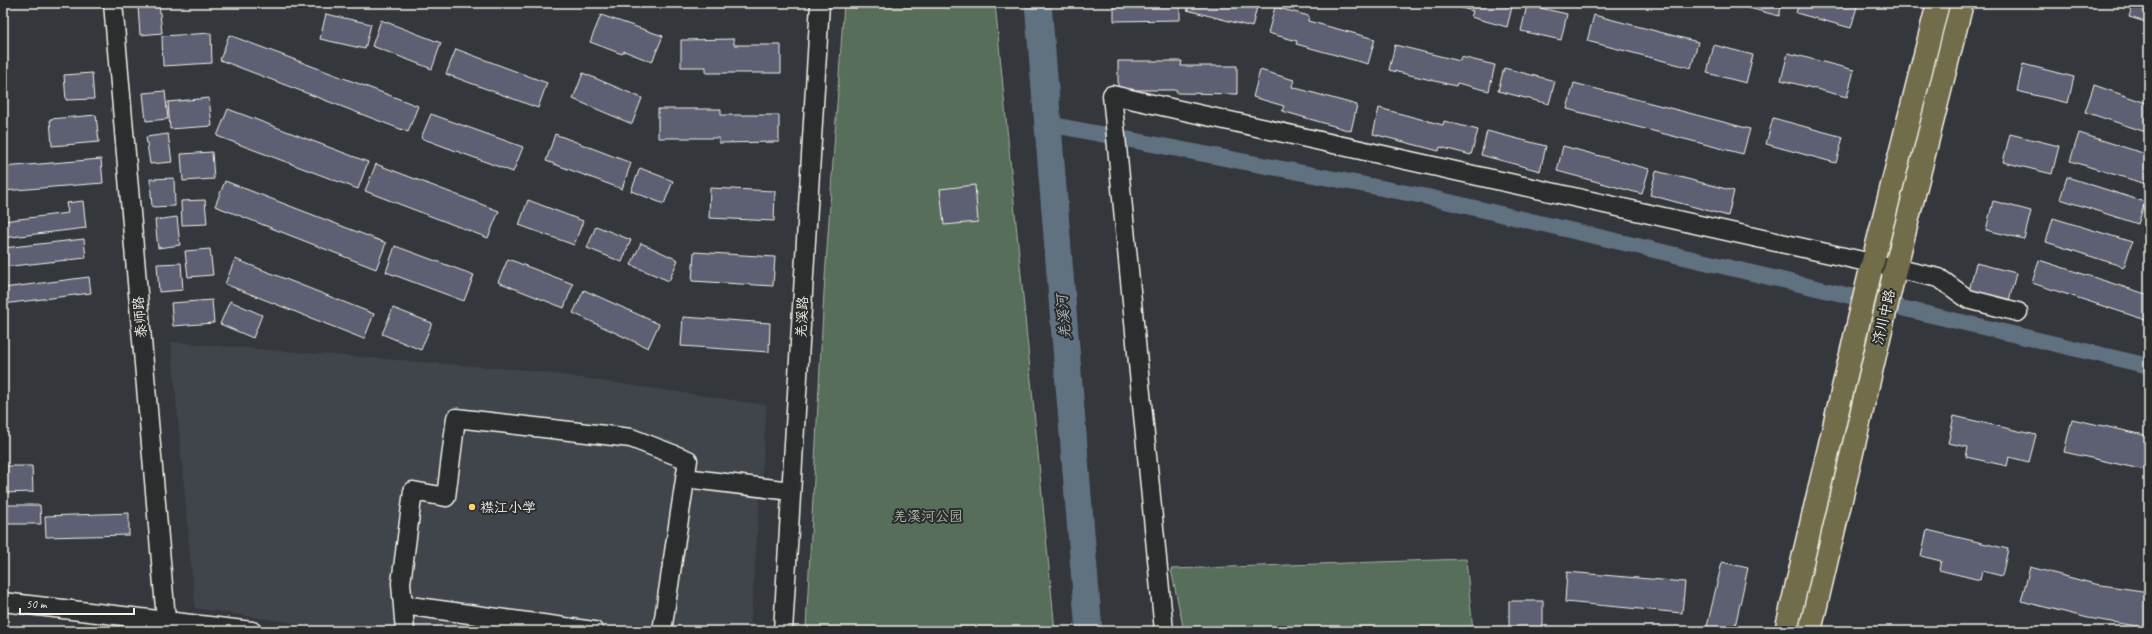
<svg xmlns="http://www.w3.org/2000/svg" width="2152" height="634" font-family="Caveat,'LXGW WenKai TC',sans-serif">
	<rect width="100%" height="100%" fill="#34373c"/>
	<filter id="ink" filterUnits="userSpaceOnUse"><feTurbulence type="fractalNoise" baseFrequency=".025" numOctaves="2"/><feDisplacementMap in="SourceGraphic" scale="8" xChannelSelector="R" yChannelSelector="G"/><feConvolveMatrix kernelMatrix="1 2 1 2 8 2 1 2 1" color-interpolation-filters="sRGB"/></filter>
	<g filter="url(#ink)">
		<path fill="#40444c" d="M171,342L526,370L767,405L750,631H346L195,608Z"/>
		<path fill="#576e5a" stroke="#a6b0a1" d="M844,3H995L1055,631L806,628L824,292Z
			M1466,559L1473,631H1184L1171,569Z"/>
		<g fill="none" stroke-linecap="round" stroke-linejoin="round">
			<path stroke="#60717f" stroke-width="16" d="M1048,124L1428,197L2149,366"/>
			<path stroke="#60717f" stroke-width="27" d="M1038,3L1089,631"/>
		</g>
		<path fill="#5d6173" stroke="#f4f1e8" d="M750,3H783V6H750Z
			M1114,3H1180V20L1114,21Z
			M1189,3H1258L1252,27L1187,10Z
			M1442,3H1513L1507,27L1471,17L1473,11Z
			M1730,3H1782L1779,16Z
			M1799,3H1858L1851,28L1796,13Z
			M2133,3H2149V23L2129,17Z
			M159,4L162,33L140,35L138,6Z
			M1527,5L1567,14L1561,40L1521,31Z
			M1275,7L1309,16L1308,21L1375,39L1368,64L1296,44L1297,41L1268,33Z
			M326,14L371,24L365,49L320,39Z
			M601,15L663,36L652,62L624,51L622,54L590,42Z
			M1594,15L1698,42L1691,68L1587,41Z
			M381,20L441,43L432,69L372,46Z
			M211,33L212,63L163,66L162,36Z
			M229,35L418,106L408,132L220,60Z
			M734,39V45H781V73H706V67H681V40Z
			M1395,45L1460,61L1461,57L1495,65L1489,91L1457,83L1456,86L1389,70Z
			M1714,45L1753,55L1746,83L1707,73Z
			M456,49L547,83L538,108L446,74Z
			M1788,53L1854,70L1847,97L1781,80Z
			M1118,61H1182L1181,66H1237V94L1177,93V90H1118Z
			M2023,64L2074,77L2068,103L2017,91Z
			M1504,68L1555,81L1549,104L1498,91Z
			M1260,70L1294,80L1292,87L1357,105L1351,131L1282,111L1284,106L1253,97Z
			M92,73L94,99L66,100L64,75Z
			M583,73L642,98L632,124L573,99Z
			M1574,83L1750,129L1743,154L1567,109Z
			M2094,85L2149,104V133L2085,112Z
			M165,91L168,119L146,121L143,93Z
			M209,98L212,126L170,129L168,102Z
			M1379,108L1443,125L1444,121L1478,130L1471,155L1440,147L1439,151L1373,134Z
			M228,109L368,162L358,189L217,136Z
			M658,109H721V115H779V142L719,143V138H658Z
			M431,114L523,147L513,172L421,138Z
			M96,115L99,142L52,146L50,119Z
			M1773,118L1843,137L1836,163L1766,144Z
			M1487,131L1546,146L1540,171L1481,155Z
			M2079,133L2149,155V185L2070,161Z
			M168,134L172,162L150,164L146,137Z
			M555,134L631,163L622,189L546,161Z
			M2010,134L2059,146L2052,174L2003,162Z
			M1563,146L1649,169L1642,194L1557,171Z
			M212,152L214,179L183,181L181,154Z
			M101,159L103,183L3,191V167Z
			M376,164L499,211L488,238L365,191Z
			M640,168L673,181L664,204L631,191Z
			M1656,171L1734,191L1728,216L1650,195Z
			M2067,177L2145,202L2138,224L2060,199Z
			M174,178L175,206L152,207L150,179Z
			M225,181L386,243L376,269L215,206Z
			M975,185L978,222L944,225L940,189Z
			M710,188L775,191L774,221L709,218Z
			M205,200L207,224L182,225L181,201Z
			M528,200L583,221L574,245L519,225Z
			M83,201L86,228L3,238V221L68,213L66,203Z
			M1993,201L2031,211L2024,239L1986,230Z
			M177,217L180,245L158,248L155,220Z
			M2053,218L2132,242L2124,267L2046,242Z
			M596,226L631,240L622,262L587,248Z
			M84,239L86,258L3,267V248Z
			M641,243L678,260L669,281L631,265Z
			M395,246L474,275L464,301L386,272Z
			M210,249L213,275L188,277L185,251Z
			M694,252L775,257L773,286L692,281Z
			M235,259L374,314L364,339L225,284Z
			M508,259L573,284L564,308L498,282Z
			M2039,260L2149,295V321L2032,283Z
			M181,263L183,290L159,292L157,264Z
			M1976,263L2016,273L2009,301L1969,291Z
			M89,277L91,293L3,304V288Z
			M584,290L659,324L648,348L573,313Z
			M212,300L214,323L173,326L171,303Z
			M230,301L262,315L253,338L220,324Z
			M393,308L432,323L421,350L382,334Z
			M683,317L770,323L769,352L681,346Z
			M1954,416L2036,435L2029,462L2009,457L2007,466L1966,457L1968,447L1948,443Z
			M2072,419L2149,436V471L2064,452Z
			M3,466H32L33,492L3,493Z
			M3,505H40L41,524H3Z
			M129,513V535L46,537L45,516Z
			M1927,530L2008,549L2002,576L1982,571L1980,580L1939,570L1941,561L1921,556Z
			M1722,562L1748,568L1734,631H1706Z
			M2030,567L2095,584L2149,592V628L2088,618L2021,601Z
			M1567,572L1685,582L1682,613L1565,602Z
			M1509,601H1543V631H1509Z"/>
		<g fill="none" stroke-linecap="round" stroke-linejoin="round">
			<defs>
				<path id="minor" d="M113,3L167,631
					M685,478L791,491
					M3,602L252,631
					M403,605L594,631
					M405,631L401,583L413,491L446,497L456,418L631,438L688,460L662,631
					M783,631L820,3
					M1164,631L1112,95L1939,278L1968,299L2018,312"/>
				<path id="major" d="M1786,631L1870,273L1938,3
					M1810,631L1895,270L1962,3"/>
			</defs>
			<use href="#minor" stroke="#f4f1e8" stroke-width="21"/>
			<use href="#major" stroke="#f4f1e8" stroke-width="25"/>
			<use href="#minor" stroke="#2a2d2e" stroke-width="18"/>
			<use href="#major" stroke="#716d4b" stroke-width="22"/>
		</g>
	</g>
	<circle fill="#ffd166" stroke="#2a2d2e" stroke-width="1.5" cx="472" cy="507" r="4"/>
	<g text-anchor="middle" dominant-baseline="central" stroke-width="4" stroke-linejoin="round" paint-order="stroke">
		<g font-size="14" fill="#f4f1e8" stroke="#2a2d2e">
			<text transform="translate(140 317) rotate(-95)">泰师路</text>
			<text transform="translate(802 317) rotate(-87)">羌溪路</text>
			<text transform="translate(1884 317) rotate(-77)">济川中路</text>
		</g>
		<g font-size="14" fill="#f4f1e8" stroke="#2a2d2e" text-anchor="start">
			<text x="480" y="507">襟江小学</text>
		</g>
		<g font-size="14" fill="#adb6a8" stroke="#2a2d2e">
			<text x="928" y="516">羌溪河公园</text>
		</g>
		<g font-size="15" font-style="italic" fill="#b1b7b9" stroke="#2a2d2e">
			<text transform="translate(1064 317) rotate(-95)">羌溪河</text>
		</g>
	</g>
	<rect width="2152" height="634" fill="none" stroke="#2a2d2e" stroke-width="16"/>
	<rect x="8" y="8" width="2136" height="618" fill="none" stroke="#f4f1e8" stroke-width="1.5" filter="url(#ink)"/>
	<path d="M20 608v6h114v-6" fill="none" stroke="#f4f1e8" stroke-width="2"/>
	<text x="26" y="608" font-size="12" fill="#f4f1e8" stroke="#2a2d2e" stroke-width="3" paint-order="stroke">50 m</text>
</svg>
